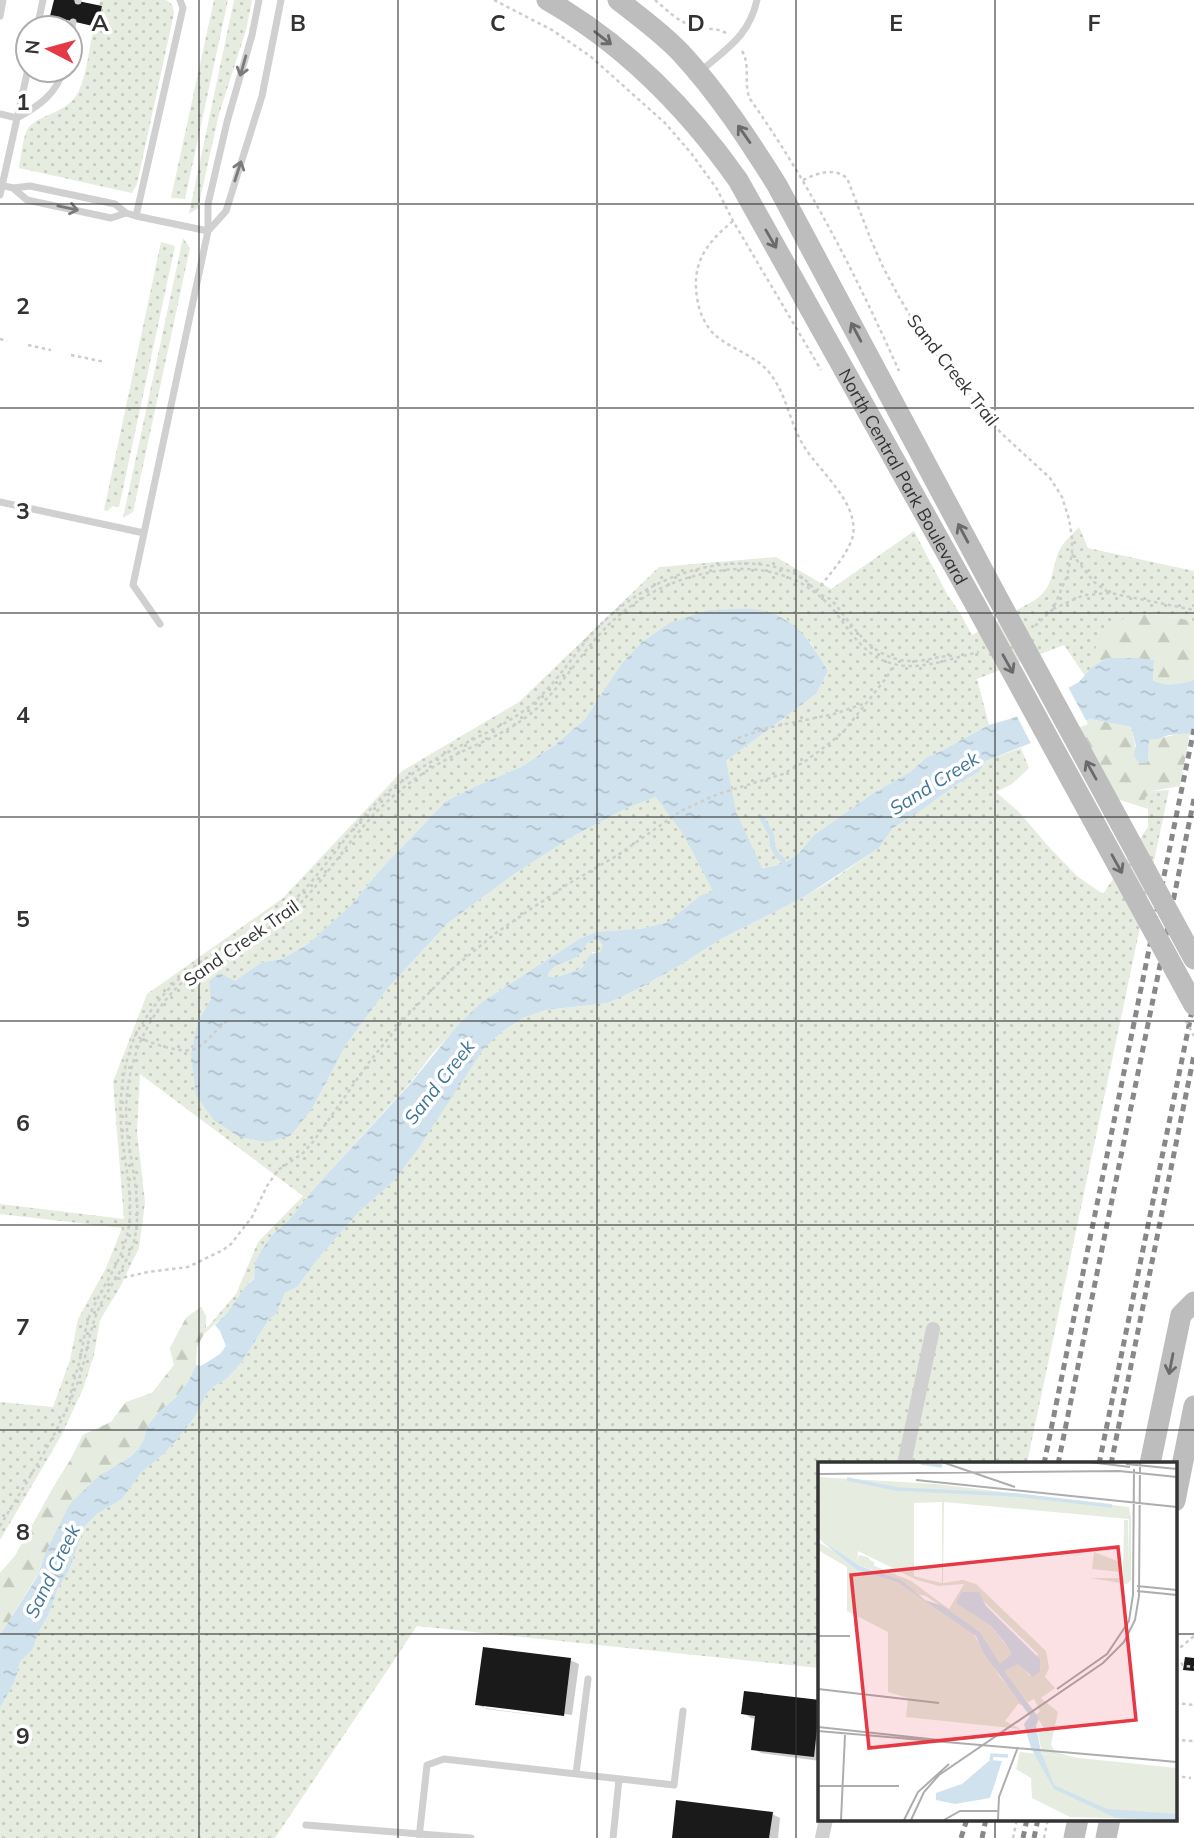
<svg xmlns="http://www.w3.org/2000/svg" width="1194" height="1838" font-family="Mulish,sans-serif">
	<defs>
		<pattern id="grass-dots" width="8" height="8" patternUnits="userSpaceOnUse" patternTransform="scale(1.75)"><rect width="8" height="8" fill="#e6ecdf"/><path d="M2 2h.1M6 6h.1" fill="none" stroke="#c6cbc0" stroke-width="1.8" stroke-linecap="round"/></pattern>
		<pattern id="forest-firs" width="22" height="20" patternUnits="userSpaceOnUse" patternTransform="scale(1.75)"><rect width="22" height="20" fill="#e6ecdf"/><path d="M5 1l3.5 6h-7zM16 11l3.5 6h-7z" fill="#c6cbc0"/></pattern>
		<pattern id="water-ripples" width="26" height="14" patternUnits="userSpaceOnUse" patternTransform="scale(1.75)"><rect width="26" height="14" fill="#cfe2ee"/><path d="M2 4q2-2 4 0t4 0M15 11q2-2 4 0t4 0" fill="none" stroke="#b2c2cd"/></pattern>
	</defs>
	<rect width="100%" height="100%" fill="#fff"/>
	<path fill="url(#grass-dots)" fill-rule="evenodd" d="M101,0H165C172,2 173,6 174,13L137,184L132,193L19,168C21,157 22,141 27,130C35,115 63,115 76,96C87,78 89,47 94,26L97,27L102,7L98,5Z
		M214,0H228L185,199L171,198Z
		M234,0H252L246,30L219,114L198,208L189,214Z
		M183,238L190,248L133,512L123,518Z
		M161,242L175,246L119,507L113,506L107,511L104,510Z
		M1079,527L1088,548L1194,571V621L1154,614L1092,654V667L1085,676L1064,645L977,679L989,725L941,751L927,757L910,772L872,794L814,835L799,853L783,864L761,868L683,911L668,922L640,929L579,939L482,1002L433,1053L410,1083L318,1184L288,1221L274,1233L255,1263L254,1278L245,1287L228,1312L204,1334L205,1332L32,1576L0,1573L15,1556L57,1481L71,1459L83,1435L111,1422L126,1402L152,1393L174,1365L170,1348L186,1318L201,1307L206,1316V1329L236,1294L258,1242L303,1196L140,1074L137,1132L145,1202L139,1248L119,1289L100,1320L94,1355L83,1389L61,1436L0,1540V1402L53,1407L70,1360L78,1319L106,1268L122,1228L0,1214V1204L124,1219L113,1082L147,994L283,898L402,771L519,702L659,567L776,557L831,589L914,531L947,594L960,613L972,635L1035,600C1056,585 1050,570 1060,549C1064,541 1073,534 1079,527ZM758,610L786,619L811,643L828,671L816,694L726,761L656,797L627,808L570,838L513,875L448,923L387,989L346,1045L312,1109L198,1021L211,999L262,962L282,959L308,944L351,905L380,870L446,801L476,786L521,767L555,745L585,719L622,663L642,642L669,623Z
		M1021,748L1029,768L1012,784L996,792L1019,812L1049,847L1077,876L1103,894L1148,827V809L1145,798L1152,791L1169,790L1027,1463L820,1464L819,1668L417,1626L275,1838H0V1708L15,1681L20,1662L33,1649L38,1633L48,1616L58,1588L69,1571L84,1527L97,1514L122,1499L141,1473L165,1453L178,1438L194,1418L209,1390L226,1379L242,1362L268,1321L276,1314L285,1293L297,1287L321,1255L359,1212L394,1181L416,1152L483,1048L503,1031L523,1018L546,1010L608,1003L636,990L677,967L721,939L804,897L829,882L879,848L893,828L923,809L956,785L979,772L986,761Z
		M594,940H600L604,946L600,952H593L582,968L557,977H549L548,974C560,956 577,968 586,943Z"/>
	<path fill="url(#forest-firs)" d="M1154,614L1194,621V680C1179,684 1168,687 1153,682L1154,660L1107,658L1092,667V654L1105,632L1127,616Z
		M1090,719L1131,727L1139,763L1148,762L1149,740C1163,739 1175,733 1190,733L1180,786L1152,791L1145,798L1148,809L1114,798L1076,725Z
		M201,1307L206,1316L204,1334L197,1347L196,1365L188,1382L175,1398L157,1414L147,1426L144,1439L138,1449L130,1457L99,1476L70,1504L46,1552L37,1576L0,1635V1573L15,1556L57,1481L71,1459L83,1435L111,1422L126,1402L152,1393L174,1365L170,1348L186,1318Z"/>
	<path fill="url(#water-ripples)" fill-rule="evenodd" d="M709,610C725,610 744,607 760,610C796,617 811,642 828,671L816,694L726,761L736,812L762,868L783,864L799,853L814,835L872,794L910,772L927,757L941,751L989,725L1013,718L1079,682L1092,667L1107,658H1137L1154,660L1153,681C1168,687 1179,684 1194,680V733L1169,735L1158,739L1149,740L1148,762L1139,763L1134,755L1136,746L1131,727L1090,719L986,761L979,772L956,785L923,809L893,828L879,848L804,897L721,939L677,967L636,990L608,1003L546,1010L523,1018L503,1031L484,1048L416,1152L394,1181L359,1212L321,1255L297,1287L285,1293L276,1314L268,1321L242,1362L226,1379L209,1390L194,1418L178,1438L165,1453L141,1473L122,1499L97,1514L84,1527L69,1571L58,1588L48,1616L38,1633L33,1649L20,1662L15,1681L0,1708V1635L37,1577L46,1552L70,1504L99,1476L130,1457L138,1449L144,1439L147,1426L157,1414L175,1398L188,1382L196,1365L201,1366L220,1354L226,1346L220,1331L215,1325L228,1312L245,1287L254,1279L255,1263L261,1251L274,1233L288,1221L318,1184L410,1084L458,1025L482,1002L579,939L597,932L640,929L668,922L700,896L713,891L684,835L656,797L627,808L570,838L513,875L448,923L387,989L346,1045L312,1109L290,1136L267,1142L239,1137L213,1119L196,1095L191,1055L198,1021L211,999L209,981L220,973L235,981L262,962L282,959L308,944L351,905L380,870L446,801L476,786L521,767L555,745L585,719L622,663L642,642L669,623ZM594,940H599L603,946L600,952C587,953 589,959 582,968L557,977H549L548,974C560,956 576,968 587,943Z"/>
	<path fill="#fff" d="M1067,685L1088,724L1033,747L1015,713Z"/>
	<path fill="#0003" d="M56,0H66L103,9L99,27L54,17Z
		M570,1660L579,1664L572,1715L484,1704V1708L572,1720L486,1709L477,1704Z
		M820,1702V1761L761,1753L753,1749L756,1719L751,1718L743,1713Z
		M772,1814L780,1818L778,1838H673Z"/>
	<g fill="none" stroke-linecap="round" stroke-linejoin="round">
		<path stroke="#cfe2ee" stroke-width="5" d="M762,818L772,836V845L777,855L783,860L786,870"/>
	</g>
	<path fill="#1a1a1a" d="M54,0H73L102,6L97,27L50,16Z
		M483,1647L571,1658L564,1716L475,1705Z
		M1185,1657L1194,1658V1671L1183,1670Z
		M744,1691L820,1700L814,1757L751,1750L755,1716L741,1714Z
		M676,1800L773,1812L769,1838H672Z"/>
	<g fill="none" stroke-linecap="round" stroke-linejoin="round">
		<path stroke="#cdcdcd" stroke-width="2.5" stroke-dasharray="3.5 3.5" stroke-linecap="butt" d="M494,0L552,30L590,56L665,123L691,153L717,189L733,221L821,370
			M655,0C667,10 678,22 693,26C704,30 715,27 726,33
			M742,51C751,66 743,83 750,99C810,184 857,277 899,371
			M803,180C818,173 833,167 847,178L871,240L883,267L899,297L926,342L1001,433L1050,478L1062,497L1069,519L1072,538V554L1067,576L1053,609L1035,626
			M733,221C705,244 690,265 698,303C700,314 707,328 715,335C731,349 754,355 768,371C787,393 789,423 805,448C821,473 862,506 852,539C846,557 827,577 816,592
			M0,339L7,341
			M28,345L51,350
			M71,355L105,362
			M1072,554L1094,582L1108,592
			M821,595L830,599L835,604C858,633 876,663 917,661C931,660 941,655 955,656
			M1053,609L1084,595L1110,593L1194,610
			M738,738L767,728L834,714L866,703
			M227,1021C217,1029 207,1042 197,1048C183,1056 149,1042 135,1036C154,1001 179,974 214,953C239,938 267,926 289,905C328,869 352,821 394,787C409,776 426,764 443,755C473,738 502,728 530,706C554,685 569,662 588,638C629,590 692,559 756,564C778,566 803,572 815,591
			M117,1279L148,1272L188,1267L223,1250L231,1244L252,1217L267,1186L278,1170L302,1154L313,1142L370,1061L405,1018L452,969L496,933L525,913L568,884L618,855L681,811L718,794L783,774L804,762L826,746L844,731L887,677L893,666
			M70,1400C71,1385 77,1373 80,1359C84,1341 85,1324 93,1308C107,1278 124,1259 129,1225C133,1195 125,1165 122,1136C118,1102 122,1068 135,1036
			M0,1526C27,1481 57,1436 76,1387C85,1365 87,1341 95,1318C104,1291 126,1269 134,1241C143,1205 131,1166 127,1130C124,1098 129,1067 142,1038C158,1003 184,976 217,957C240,944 264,934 285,917C328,882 352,829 396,794C412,780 430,768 449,758C474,745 502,735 525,718C556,695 574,663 599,635C627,603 666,581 707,573C756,562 804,573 836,613C852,634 865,657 894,664C922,671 951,658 979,652
			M1175,1652L1194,1636
			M1176,1658L1184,1666L1194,1667
			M1175,1703L1194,1705
			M1175,1740L1194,1741
			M1175,1776L1191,1778
			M1013,1838L1017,1819
			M1044,1838L1048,1819"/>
		<path stroke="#d0d0d0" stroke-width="7" d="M180,0L183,8L136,216L208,231
			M78,1V0
			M0,16L3,0
			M37,28L43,0
			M70,37L73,22
			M701,71C727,48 749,36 757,0
			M0,114L17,118C37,107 57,94 63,70
			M0,185L13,188L30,186L115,204L126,213L136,216
			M13,188L27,200L111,218L126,213
			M0,195L28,69
			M209,230L226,211L262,96L281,0
			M0,502L144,533
			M160,624L133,585L208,231V204L227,122L252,35L259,0
			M576,1774L588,1679
			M306,1825L471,1838
			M419,1838L427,1765L444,1759L674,1785L683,1711
			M613,1838L619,1779"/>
		<path stroke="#d0d0d0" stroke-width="14" d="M904,1464L933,1329
			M822,1838L826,1819"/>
		<g stroke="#bdbdbd" stroke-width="21">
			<path id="s1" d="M547,0C624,44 687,108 738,180L975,604"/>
			<path d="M618,0C640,17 662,33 681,53C718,93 748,139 777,185L995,593"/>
			<path d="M1150,1464L1181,1315L1194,1302"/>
			<path d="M1175,1501L1194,1406"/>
			<path d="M1074,1838L1078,1819"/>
			<path d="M1106,1838L1110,1819"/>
		</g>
		<path stroke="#888" stroke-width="5" stroke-dasharray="7 5" stroke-linecap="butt" d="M1044,1464L1194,729
			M1058,1464L1194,799
			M1099,1464L1194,1001
			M1111,1464L1194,1055
			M961,1838L967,1819
			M982,1838L986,1819
			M1023,1838L1027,1819
			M1034,1838L1038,1819"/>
		<path stroke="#cdcdcd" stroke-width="2.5" stroke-dasharray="3.5 3.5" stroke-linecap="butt" d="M1186,1021L1194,1036"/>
		<path stroke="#bdbdbd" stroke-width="21" d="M995,593L1194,959
			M975,604L1194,1005"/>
	</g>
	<defs><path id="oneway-shaft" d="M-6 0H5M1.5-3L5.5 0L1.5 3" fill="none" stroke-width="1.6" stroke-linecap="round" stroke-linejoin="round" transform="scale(1.75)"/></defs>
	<g stroke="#6a6a6a">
		<use href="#oneway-shaft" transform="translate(603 38) rotate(38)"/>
		<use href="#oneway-shaft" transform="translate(744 134) rotate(-125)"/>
		<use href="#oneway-shaft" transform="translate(771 239) rotate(60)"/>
		<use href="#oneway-shaft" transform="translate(856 332) rotate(-118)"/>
		<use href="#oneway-shaft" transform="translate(963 533) rotate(-118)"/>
		<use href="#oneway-shaft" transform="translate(1008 664) rotate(61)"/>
		<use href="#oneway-shaft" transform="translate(1091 770) rotate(-119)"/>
		<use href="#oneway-shaft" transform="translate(1117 864) rotate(61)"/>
		<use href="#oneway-shaft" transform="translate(1171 1364) rotate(101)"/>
	</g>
	<g stroke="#7a7a7a">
		<use href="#oneway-shaft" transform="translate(243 66) rotate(106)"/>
		<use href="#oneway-shaft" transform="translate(238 171) rotate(-72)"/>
		<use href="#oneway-shaft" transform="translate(68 208) rotate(12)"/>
	</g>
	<path fill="none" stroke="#333" stroke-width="2" stroke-opacity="0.55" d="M199,0V1838M398,0V1838M597,0V1838M796,0V1838M995,0V1464M0,204H1194M0,408H1194M0,613H1194M0,817H1194M0,1021H1194M0,1225H1194M0,1430H1194M0,1634H820M1175,1634H1194M995,1819V1838"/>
	<g text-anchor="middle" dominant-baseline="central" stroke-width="7" stroke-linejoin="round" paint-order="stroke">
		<g font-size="18" fill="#333" stroke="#fff">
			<text transform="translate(953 370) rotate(52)">Sand Creek Trail</text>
			<text stroke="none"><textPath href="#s1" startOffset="604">North Central Park Boulevard</textPath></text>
			<text transform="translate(241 943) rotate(-35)">Sand Creek Trail</text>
		</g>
		<g font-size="19" font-style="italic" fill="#3f7597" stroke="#fff">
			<text transform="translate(934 783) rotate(-32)">Sand Creek</text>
			<text transform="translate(439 1082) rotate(-52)">Sand Creek</text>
			<text transform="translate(52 1571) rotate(-64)">Sand Creek</text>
		</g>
	</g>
	<g transform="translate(818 1462)">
		<rect width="359" height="359" fill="#fff"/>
		<path d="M0,15L118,22L311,45L313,57V118L309,122L272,116H305L306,58H310L311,103V57L126,40L125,121L145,118L158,122L228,189L231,206L227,215L237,226L223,236L240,250L233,282L237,290L259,296L224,292L220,270H228L218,253L222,249L216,237L210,240L186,212L162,170L88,121L39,102L0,76ZM124,40V121H123L96,114V41ZM40,89L99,118L121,124L146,122L131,147L93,119L56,104L50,95L41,93L39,100ZM155,129L220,192L212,214L173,164L153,151ZM0,80L25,94L39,108L79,120L155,171L182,215L206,243L200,242L187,259L203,267L88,255L90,236L70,230V170L29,149V105L0,88ZM276,90L302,100V110L274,107Z" fill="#e6ecdf" fill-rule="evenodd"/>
		<path d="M41,93L56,100V104L93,119L113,134L102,133L61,109L42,104Z" fill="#e6ecdf"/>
		<path d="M202,290L359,306V358L252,355L214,336L213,316L198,307Z" fill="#e6ecdf"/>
		<path d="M0,76L42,104L83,118L107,138L125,144L162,170L182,202L194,192L187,181L173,164L138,141L144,130H161L168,144L222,197V209L215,215L200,202L186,209L221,256L218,264L223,290L236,323L289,347L359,352V358L298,356L236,327L213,286L206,262L212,254L166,192L158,174L79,120L39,108ZM172,298L184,299L172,336L137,342L118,338V331L144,322Z" fill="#cfe2ee"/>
		<path fill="none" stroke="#cfe2ee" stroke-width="3.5" d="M103,1L124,4M29,17L79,27L199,33L294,44M173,298L174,293L190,294"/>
		<path fill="none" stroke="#adadad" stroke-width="2" d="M124,0L197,25M271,0L312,5M308,2L359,7M0,12L301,9L359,15M98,18L359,45M319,124L359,128M319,129L359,133M0,174H32M0,227L121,241M239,227L289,192L311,159L315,133L316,7M0,265L130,279M0,269L359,300M0,324H81M23,358L27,273M86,358L100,330L131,302M93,358L106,330L121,313L285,201L306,180L317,158L321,134L322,0M126,358L142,349H180M180,358L181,335L200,285"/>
		<path fill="#e63946" fill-opacity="0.15" stroke="#e63946" stroke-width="3.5" d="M300,85L318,258L51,286L33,113Z"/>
		<rect width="359" height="359" fill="none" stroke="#333" stroke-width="3.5"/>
	</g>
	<g font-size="23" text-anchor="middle" font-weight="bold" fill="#333" stroke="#fff" stroke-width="7" stroke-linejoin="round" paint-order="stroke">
		<text x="100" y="31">A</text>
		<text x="298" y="31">B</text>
		<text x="498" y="31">C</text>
		<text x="696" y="31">D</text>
		<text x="896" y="31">E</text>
		<text x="1094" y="31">F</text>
		<text x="23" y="110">1</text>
		<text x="23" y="314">2</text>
		<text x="23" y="519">3</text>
		<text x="23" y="723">4</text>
		<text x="23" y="927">5</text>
		<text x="23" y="1131">6</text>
		<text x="23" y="1335">7</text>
		<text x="23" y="1540">8</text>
		<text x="23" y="1744">9</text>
	</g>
	<g transform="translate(49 49) rotate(276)"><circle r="33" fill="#ffffff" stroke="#adadad" stroke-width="2"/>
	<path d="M0-5L12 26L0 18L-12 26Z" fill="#e63946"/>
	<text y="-10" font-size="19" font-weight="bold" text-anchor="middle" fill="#333333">N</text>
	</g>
</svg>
